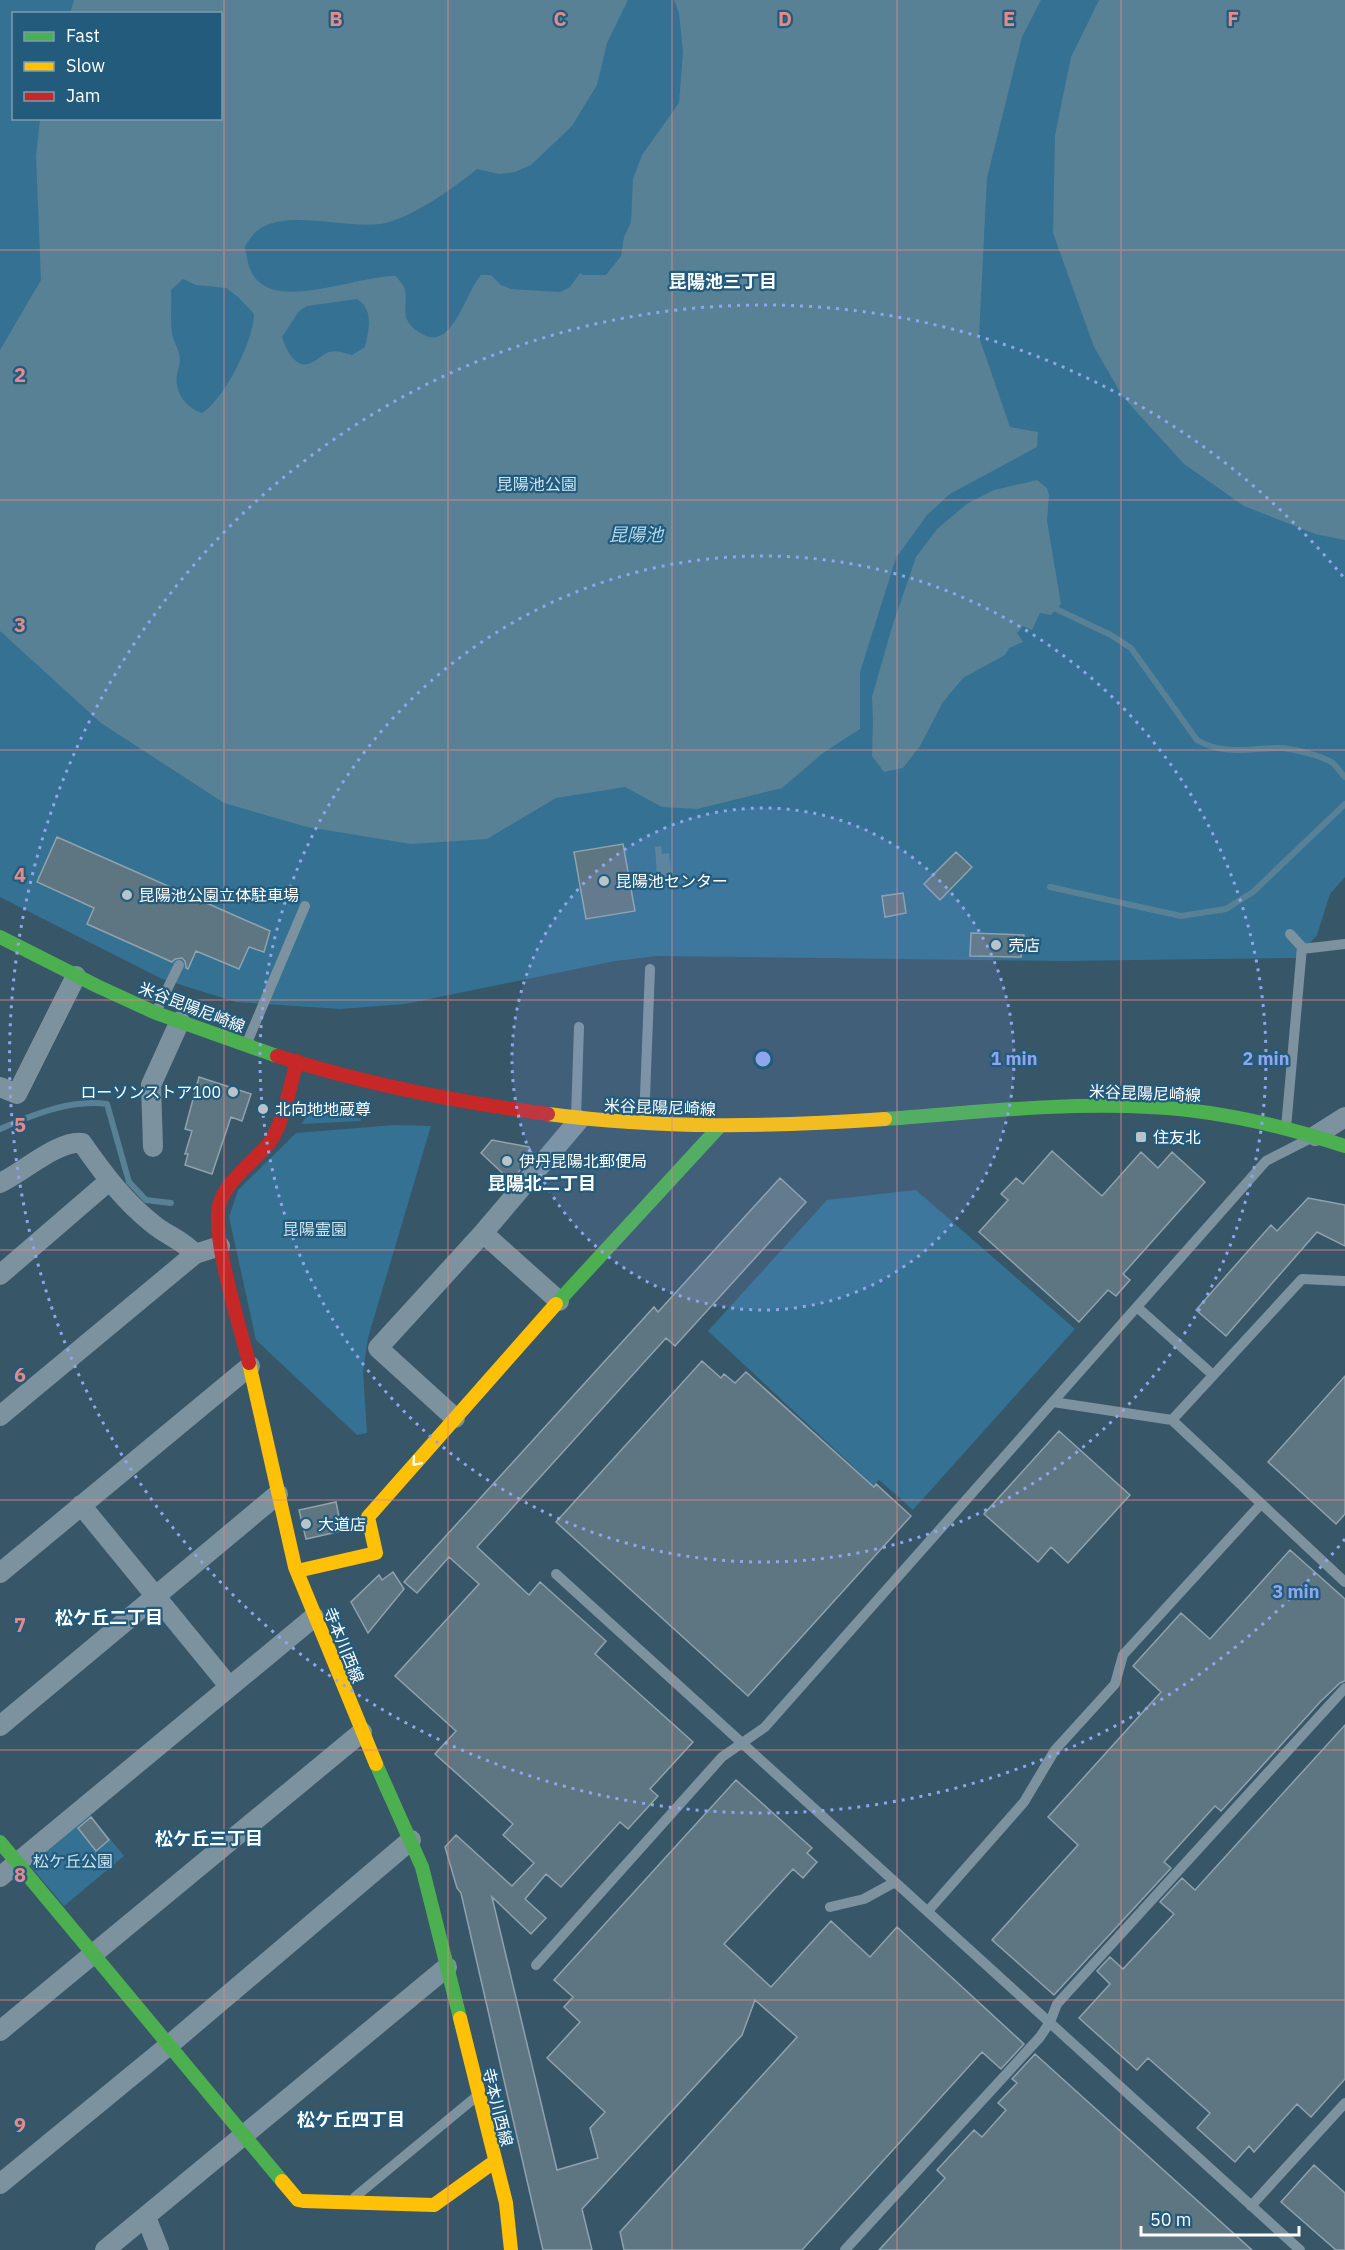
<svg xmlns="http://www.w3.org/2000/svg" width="1345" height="2250" font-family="'IBM Plex Sans','Noto Sans JP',sans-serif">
	<rect width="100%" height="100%" fill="#375668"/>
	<path fill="#347192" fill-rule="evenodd" d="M0,0H1345V877L1330,894L1317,935L1297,958L1064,961L657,956L615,961L405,1004L340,1009L236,1002L162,979L0,897ZM14,14H220V118H14Z
		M314,1106L361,1119V1121L301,1124Z
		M394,1125L431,1126L368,1338L363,1372L367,1433L357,1435L256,1340L229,1217L238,1190L296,1133Z
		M916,1190L1075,1329L913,1510L879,1480L873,1485L708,1331L827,1200Z
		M88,1812L124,1856L64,1906L27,1862Z"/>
	<path fill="#588196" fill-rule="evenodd" d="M74,0H628L607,43L597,85L572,126L531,165L515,172L499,174L477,169C454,188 409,220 380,224C347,229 284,208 257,231C252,235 249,241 245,246C247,257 248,271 257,280C284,309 359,275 396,276C398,279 402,283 404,287C409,298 401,313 409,323C412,328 418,332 424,335C453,350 466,291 481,275H491L501,285L511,289L560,292L570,287L580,273L583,275H606L621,256L624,237L631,222L633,179L642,155L679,103L683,52L679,13L674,0H1041L1022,37L987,178L979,337L1010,427L1038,432L1037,447L950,494L927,515L896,558L860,672V729L823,753L782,788L697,809L662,807L625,787L556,798L487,839L411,844L307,827L224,803L101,723L0,631V350L41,280L36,156L40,119L220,118V14L70,13ZM183,279L196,285L226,288L238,297L254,314C254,340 224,400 202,413C186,408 174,392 177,374C178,369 180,365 180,360C180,350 173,342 172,333C170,319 172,304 171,290ZM357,299C374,310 369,329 365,347L352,355C344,353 337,350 329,352C323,354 318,359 313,362C296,372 286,349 282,337L299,311L307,306Z
		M1099,0H1345V540L1315,534L1244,506L1184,464L1123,397L1094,347L1053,233L1055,135L1071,57Z
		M1037,480L1047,488L1049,495L1047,521L1061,604L1051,615L1040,613L1032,630L1023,626L1017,633L1023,642L1009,648L1005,655L963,678L943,702L920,746L903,768L884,772L872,756L873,721L872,697L892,627L916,557L937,529L968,503L994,490Z
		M661,846L662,854L669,853L672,879L663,880L662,875L657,876L655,847Z"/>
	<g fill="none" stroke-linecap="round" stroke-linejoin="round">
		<path stroke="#588196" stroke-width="6" d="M1056,609L1111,635L1131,648L1197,740C1224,756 1251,748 1279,748C1292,748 1322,756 1333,763C1337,767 1341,773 1345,777
			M1050,887L1181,916L1226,909L1253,892L1345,804
			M0,1129C32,1115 71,1099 107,1104L129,1182L146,1200L171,1203"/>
	</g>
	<path fill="#5e7582" stroke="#90a2ad" stroke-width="1.5" d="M57,837L270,931L264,952L249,947L239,969L196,951L188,969L186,968L185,961L182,958L175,959L172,962L87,924L94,908L37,882Z
		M623,844L635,911L586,919L574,852Z
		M956,852L972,867L940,900L924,884Z
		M903,893L906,913L885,917L882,896Z
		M971,933L1024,935L1021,957L970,956Z
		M199,1077L251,1094L242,1121L231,1117L212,1174L185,1165L188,1154H185L192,1131L185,1129Z
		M492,1140L529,1147L533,1155L511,1181L481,1153Z
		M1052,1151L1102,1196L1141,1152L1158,1168L1172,1152L1205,1182L1123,1274L1130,1280L1116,1296L1108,1290L1079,1322L979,1232L1008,1200L1001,1194L1016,1178L1023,1184Z
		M780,1178L806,1202L675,1346L666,1338L477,1547L529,1595L540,1582L606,1641L595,1654L693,1742L650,1789L658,1796L628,1829L620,1822L561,1887L546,1874L525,1899L546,1918L531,1934L492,1897L557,2170L598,2158L590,2128L605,2112L547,2058L580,2022L564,2007L573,1997L554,1980L736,1780L812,1848L807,1853L817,1862L803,1878L793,1869L724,1944L771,1987L831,1921L870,1957L897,1927L1024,2044L1001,2069L982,2052L802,2250H624L620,2232L797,2037L755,2000L742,2035L582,2209L592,2250H543L461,1893L457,1888L445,1847L456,1835L512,1886L534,1863L503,1835L513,1824L435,1754L456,1731L395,1676L479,1584L449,1557L417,1593L404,1582L654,1307L658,1312Z
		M1308,1198L1345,1205V1246L1317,1232L1226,1336L1196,1310L1271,1225L1277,1231Z
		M702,1361L721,1378L724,1374L735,1383L746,1372L874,1487L876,1484L911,1516L748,1696L556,1522Z
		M1345,1376V1514L1336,1524L1268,1462Z
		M1059,1431L1130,1495L1068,1563L1051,1547L1038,1562L984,1514Z
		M336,1502L342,1531L306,1539L299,1510Z
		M1290,1550L1345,1599V1681L1340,1683L1321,1701L1221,1811L1215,1806L1164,1862L1171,1868L1054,1995L992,1940L1078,1845L1048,1817L1161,1692L1133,1666L1181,1613L1210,1639Z
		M393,1572L404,1589L368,1633L351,1602L379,1575L382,1580Z
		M1345,1725V2079L1311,2117L1297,2104L1254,2152L1249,2146L1235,2162L1197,2128L1210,2113L1148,2058L1137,2070L1079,2018L1110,1984L1097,1971L1110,1957L1123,1969L1174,1914L1160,1902L1182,1878L1195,1890Z
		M91,1817L109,1840L96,1851L78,1828Z
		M1035,2054L1252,2250H879L945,2178L937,2170L974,2130L982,2137L1006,2110L998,2103L1017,2083L1012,2079Z
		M1314,2165L1345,2193V2250H1336L1281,2202Z"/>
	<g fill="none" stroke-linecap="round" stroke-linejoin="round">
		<path stroke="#7c929f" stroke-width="10" d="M1302,949L1345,944
			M156,1012L179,965
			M246,1045L305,906
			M576,1117L579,1027
			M644,1122L650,969
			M1286,1128L1302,947L1290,934
			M1137,1307L1213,1375
			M1053,1402L1172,1420L1345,1582
			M1172,1420L1302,1279L1345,1281
			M556,1574L1300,2250
			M830,1907L864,1899L895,1882
			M928,1911L1024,1802L1055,1750L1115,1684L1123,1655L1261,1504
			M536,1965L722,1757L765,1727L1266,1161L1307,1140
			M355,2197L477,2096
			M1251,2206L1345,2103
			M845,2250L1040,2037L1050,2022L1057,2004L1345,1688"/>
		<path stroke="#7c929f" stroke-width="20" d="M0,1087L17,1094L76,976
			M1315,1136L1345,1117
			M153,1147L151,1085L180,1021
			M0,1183C22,1173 58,1140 82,1143C103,1173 124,1201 153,1224C167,1236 182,1239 195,1254
			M483,1233L559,1301
			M0,1275L109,1181
			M0,1416L195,1254L220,1246
			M455,1418L378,1348L483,1233L579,1120
			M81,1505L229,1686
			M0,1573L250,1366
			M0,1726L278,1494
			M0,1877L314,1617
			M0,2031L362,1732
			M0,2184L168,2046L411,1840
			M146,2217L159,2250
			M105,2250L447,1967"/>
		<path stroke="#4caf50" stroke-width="14" d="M0,937L97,986L156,1013L277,1056
			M885,1119C972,1113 1061,1102 1149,1107C1216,1110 1281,1125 1345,1146
			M556,1304L720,1126
			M376,1764L422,1867L460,2018
			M0,1842L282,2181"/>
		<path stroke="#ffc107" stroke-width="14" d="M548,1114C660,1129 772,1127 885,1119
			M249,1363L295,1567L376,1764
			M297,1571L376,1553L368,1517L556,1304
			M460,2018L506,2203L511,2250
			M282,2181L298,2200L303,2201L434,2205L494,2162"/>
		<path stroke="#c62828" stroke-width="14" d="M277,1056C365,1084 456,1102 548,1114
			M249,1363C241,1330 209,1231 220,1202C228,1179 254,1162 269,1143C284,1123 290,1085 297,1061"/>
	</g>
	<defs><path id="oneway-chevron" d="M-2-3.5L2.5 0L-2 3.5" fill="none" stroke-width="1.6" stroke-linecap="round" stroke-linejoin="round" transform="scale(1.5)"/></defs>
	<use stroke="#f6fbf6" href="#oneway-chevron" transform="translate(416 1462) rotate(131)"/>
	<path fill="none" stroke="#e88989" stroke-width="1.5" stroke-opacity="0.55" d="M224,0V2250M448,0V2250M672,0V2250M897,0V2250M1121,0V2250M0,250H1345M0,500H1345M0,750H1345M0,1000H1345M0,1250H1345M0,1500H1345M0,1750H1345M0,2000H1345"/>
	<circle cx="763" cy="1059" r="251" fill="#8ea6ec" fill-opacity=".12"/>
	<g fill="none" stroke="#8ea6ec" stroke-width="3" stroke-dasharray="3 6">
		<circle cx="763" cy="1059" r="251"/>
		<circle cx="763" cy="1059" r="503"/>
		<path d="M1345 1539A754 754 0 1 1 1345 579"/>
	</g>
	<g fill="#b9c4ca" stroke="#235b7c" stroke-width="2">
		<circle cx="604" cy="881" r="6"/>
		<circle cx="127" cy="895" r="6"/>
		<circle cx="996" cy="945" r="6"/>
		<circle cx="233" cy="1092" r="6"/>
		<circle cx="263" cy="1109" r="6"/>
		<rect x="1135" y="1131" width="12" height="12" rx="3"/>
		<circle cx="507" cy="1161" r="6"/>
		<circle cx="306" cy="1524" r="6"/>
	</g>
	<g text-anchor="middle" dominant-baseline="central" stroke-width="4.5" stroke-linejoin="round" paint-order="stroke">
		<g font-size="16" fill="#cae5f4" stroke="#235b7c">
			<text x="537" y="484">昆陽池公園</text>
			<text x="315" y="1229">昆陽霊園</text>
			<text x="73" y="1861">松ケ丘公園</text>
		</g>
		<g font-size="16" fill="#fff" stroke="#235b7c" text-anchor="start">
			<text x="616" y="881">昆陽池センター</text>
			<text x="139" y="895">昆陽池公園立体駐車場</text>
			<text x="1008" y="945">売店</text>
			<text x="221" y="1092" text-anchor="end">ローソンストア100</text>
			<text x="275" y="1109">北向地地蔵尊</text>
			<text x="1153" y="1137">住友北</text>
			<text x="519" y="1161">伊丹昆陽北郵便局</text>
			<text x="318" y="1524">大道店</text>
		</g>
		<g font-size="16" fill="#fff" stroke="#235b7c">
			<text transform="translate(192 1007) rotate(21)">米谷昆陽尼崎線</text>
			<text transform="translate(1145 1093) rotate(2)">米谷昆陽尼崎線</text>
			<text transform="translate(660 1107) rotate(2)">米谷昆陽尼崎線</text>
			<text transform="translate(344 1645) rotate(68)">寺本川西線</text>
			<text transform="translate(498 2107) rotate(76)">寺本川西線</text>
		</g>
		<g font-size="18" font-weight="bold" fill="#fff" stroke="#235b7c">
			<text x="723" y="281">昆陽池三丁目</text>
			<text x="542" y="1183">昆陽北二丁目</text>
			<text x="109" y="1617">松ケ丘二丁目</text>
			<text x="209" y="1838">松ケ丘三丁目</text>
			<text x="351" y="2119">松ケ丘四丁目</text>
		</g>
		<g font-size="18" font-style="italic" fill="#b2d9ed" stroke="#235b7c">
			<text x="636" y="534">昆陽池</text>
		</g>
	</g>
	<g font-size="20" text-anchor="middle" font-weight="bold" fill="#e88989" stroke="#235b7c" stroke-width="4.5" stroke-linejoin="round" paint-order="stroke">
		<text x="336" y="26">B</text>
		<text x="560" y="26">C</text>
		<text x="785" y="26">D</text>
		<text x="1009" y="26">E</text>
		<text x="1233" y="26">F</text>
		<text x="20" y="382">2</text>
		<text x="20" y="632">3</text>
		<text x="20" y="882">4</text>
		<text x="20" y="1132">5</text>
		<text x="20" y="1382">6</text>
		<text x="20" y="1632">7</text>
		<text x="20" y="1882">8</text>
		<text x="20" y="2132">9</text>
	</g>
	<circle cx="763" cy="1059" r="9" fill="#8ea6ec" stroke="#235b7c" stroke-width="3"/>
	<g font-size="18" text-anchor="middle" font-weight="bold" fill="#8ea6ec" stroke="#235b7c" stroke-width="4.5" stroke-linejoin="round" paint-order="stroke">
		<text x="1014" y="1065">1 min</text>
		<text x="1266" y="1065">2 min</text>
		<text x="1296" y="1598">3 min</text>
	</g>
	<rect x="12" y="12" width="210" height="108" fill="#235b7c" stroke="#7b9db0" stroke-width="1.5"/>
	<rect x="24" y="32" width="30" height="9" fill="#4caf50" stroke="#7b9db0" stroke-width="1.5"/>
	<text x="66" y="42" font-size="18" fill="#ffffff">Fast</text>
	<rect x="24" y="62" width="30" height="9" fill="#ffc107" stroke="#7b9db0" stroke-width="1.5"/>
	<text x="66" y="72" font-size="18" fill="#ffffff">Slow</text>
	<rect x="24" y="92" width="30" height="9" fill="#c62828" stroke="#7b9db0" stroke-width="1.5"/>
	<text x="66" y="102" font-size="18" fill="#ffffff">Jam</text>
	<path d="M1141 2226v9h158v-9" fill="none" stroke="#ffffff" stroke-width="3"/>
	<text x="1150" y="2226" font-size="18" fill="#ffffff" stroke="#235b7c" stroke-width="4.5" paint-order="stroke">50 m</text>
</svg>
